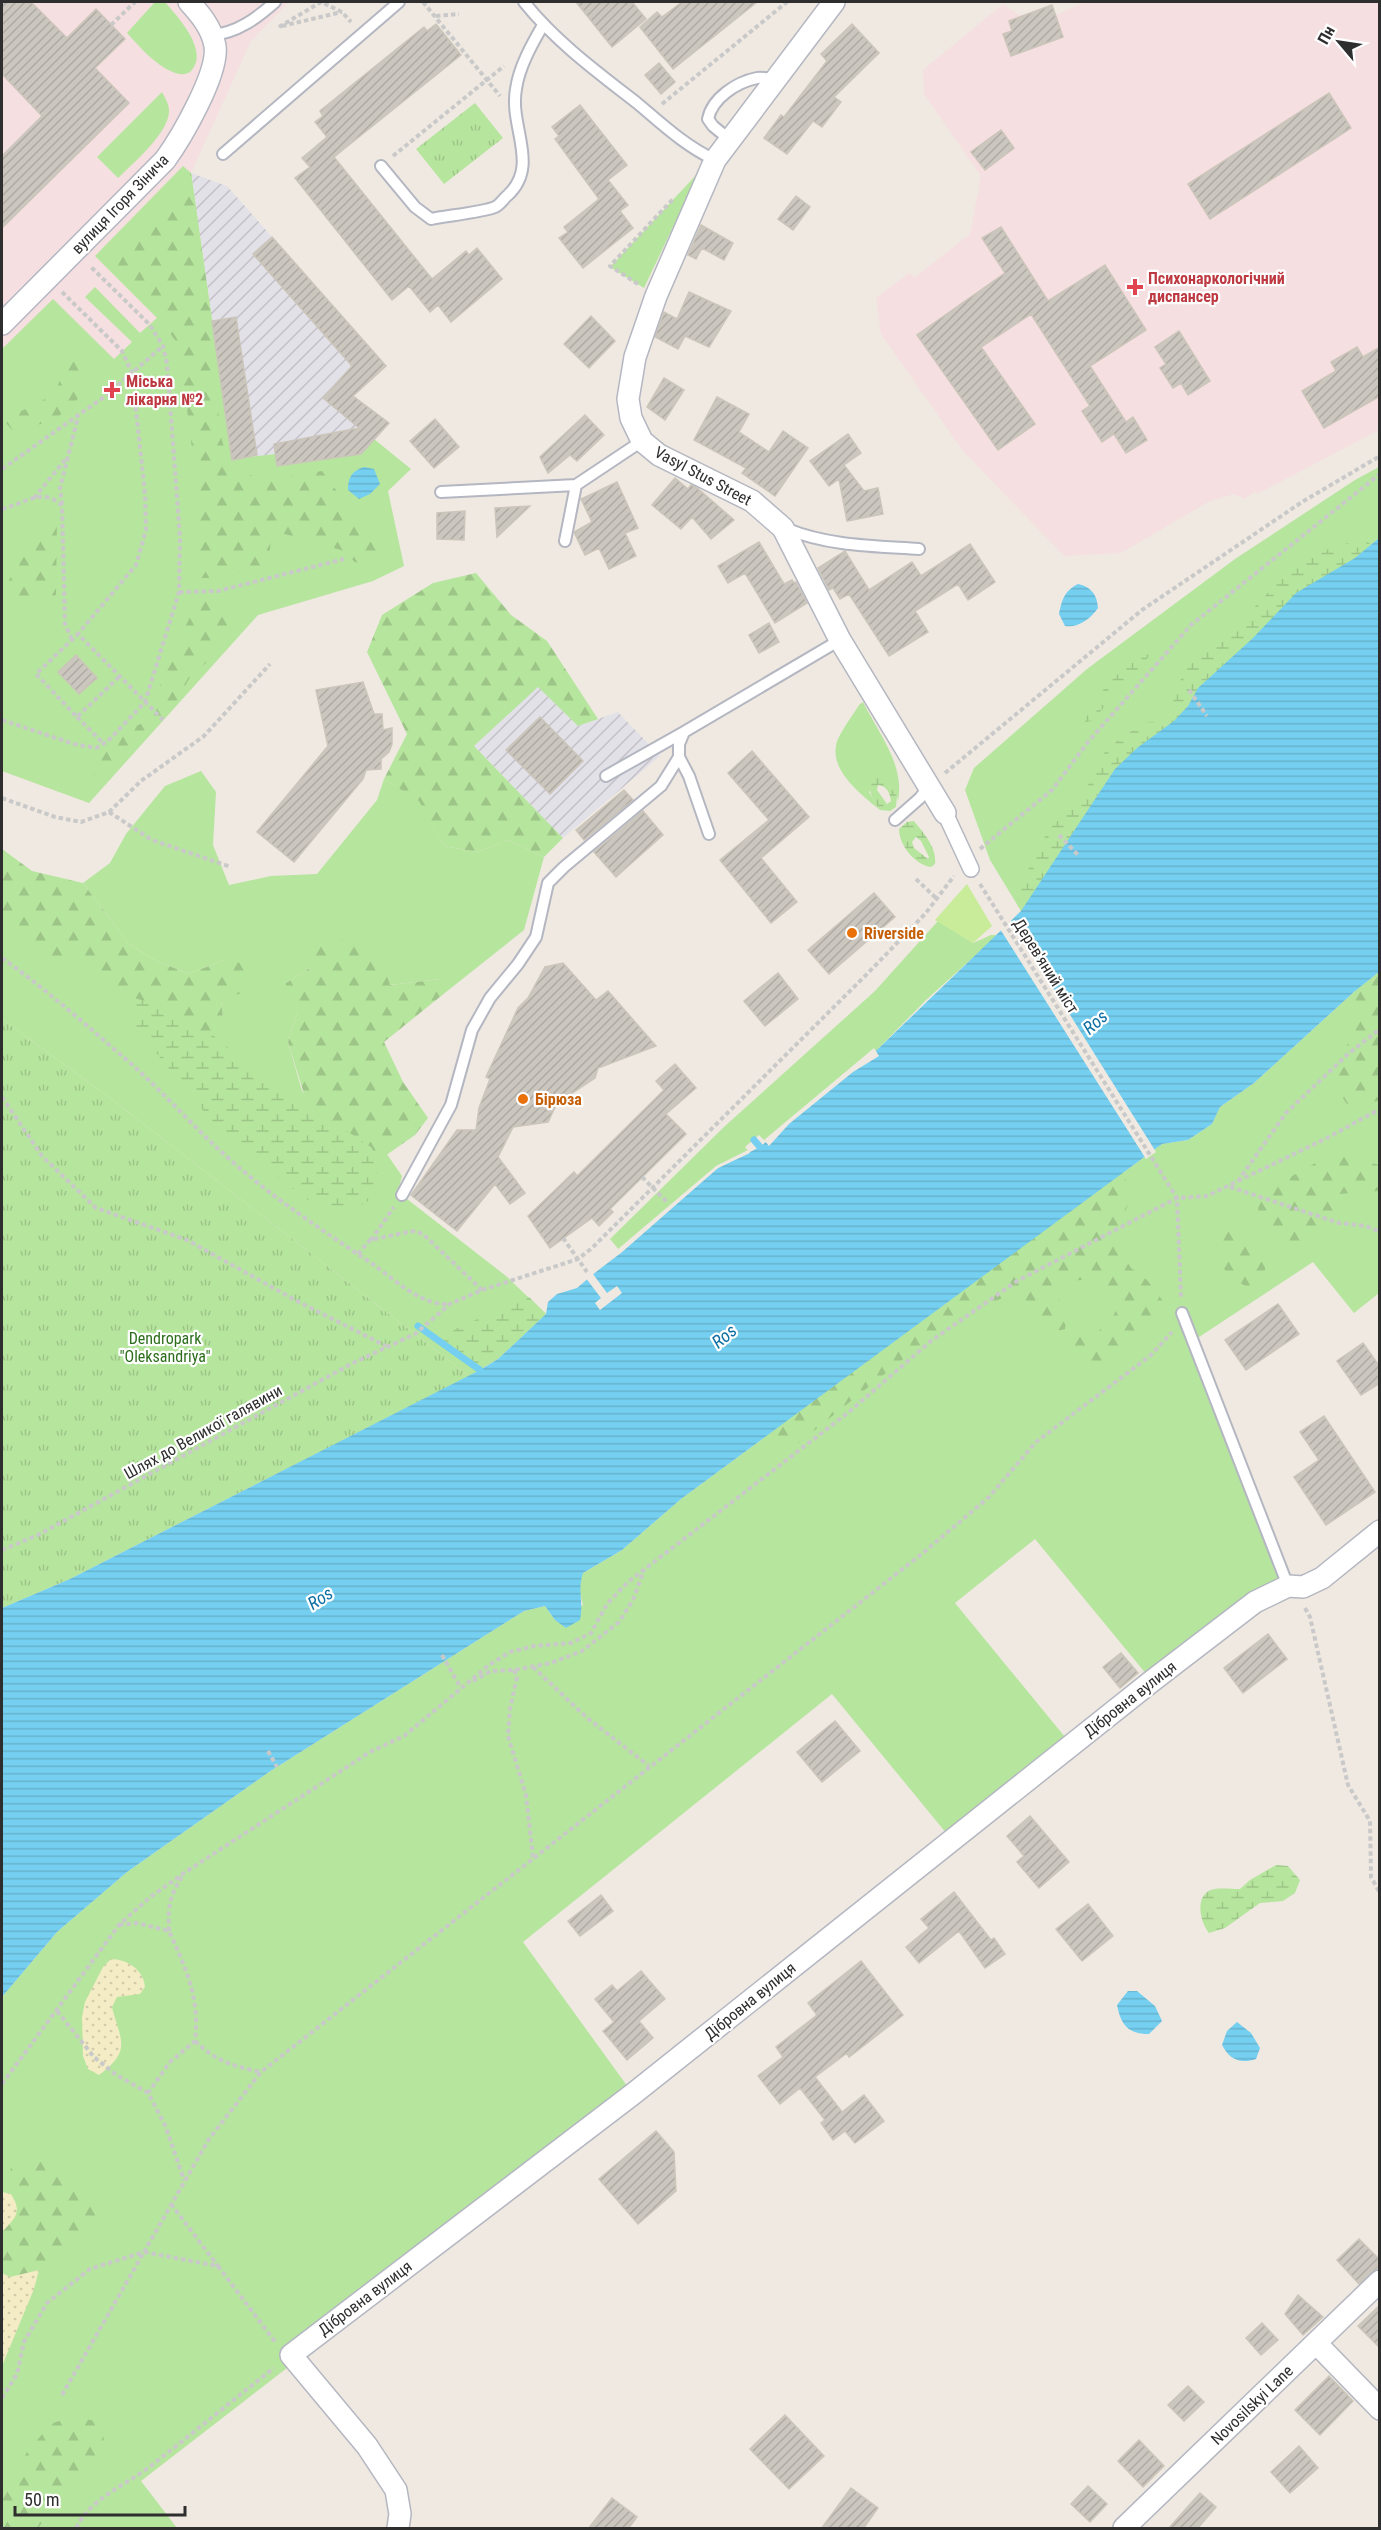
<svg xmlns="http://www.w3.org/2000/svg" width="1381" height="2530" font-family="'Roboto Condensed',sans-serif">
	<defs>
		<pattern id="industrial-furrows" width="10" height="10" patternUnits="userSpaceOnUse" patternTransform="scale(1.5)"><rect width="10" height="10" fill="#e3e1e8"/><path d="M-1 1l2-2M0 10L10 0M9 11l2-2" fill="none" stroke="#c3c1c7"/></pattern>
		<pattern id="forest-firs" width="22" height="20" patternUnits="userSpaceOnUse" patternTransform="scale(1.5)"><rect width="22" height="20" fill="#b6e59e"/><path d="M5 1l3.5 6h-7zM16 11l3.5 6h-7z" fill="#9dc588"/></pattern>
		<pattern id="wetland-marsh" width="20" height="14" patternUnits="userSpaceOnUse" patternTransform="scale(1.5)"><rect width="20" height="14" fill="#b6e59e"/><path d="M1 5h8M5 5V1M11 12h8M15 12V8" fill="none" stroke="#9dc588"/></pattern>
		<pattern id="sand-dots" width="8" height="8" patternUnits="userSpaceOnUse" patternTransform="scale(1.5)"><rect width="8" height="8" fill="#f3ecc5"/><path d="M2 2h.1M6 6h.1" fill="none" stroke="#d1cbaa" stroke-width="1.8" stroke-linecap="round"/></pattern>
		<pattern id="park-tufts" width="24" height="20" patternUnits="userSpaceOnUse" patternTransform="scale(1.5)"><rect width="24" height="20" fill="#b6e59e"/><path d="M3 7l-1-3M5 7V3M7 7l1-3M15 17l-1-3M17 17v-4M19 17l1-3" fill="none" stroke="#9dc588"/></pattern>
		<pattern id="water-rules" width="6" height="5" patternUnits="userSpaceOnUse" patternTransform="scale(1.5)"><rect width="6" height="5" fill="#75cff0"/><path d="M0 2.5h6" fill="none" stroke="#66b2ce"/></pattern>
		<pattern id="building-hatch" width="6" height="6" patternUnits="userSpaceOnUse" patternTransform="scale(1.5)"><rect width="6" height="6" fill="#cbc7bf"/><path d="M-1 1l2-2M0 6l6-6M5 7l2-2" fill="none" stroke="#afaba4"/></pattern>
	</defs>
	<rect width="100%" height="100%" fill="#efe9e1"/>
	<path fill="url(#industrial-furrows)" d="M191,173L227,186L386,366L353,396L388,423L361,454L277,466L275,454L232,460Z
		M538,686L578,726L618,712L660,756L563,838L474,746Z"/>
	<path fill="#f5dfe0" d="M2,2H289L251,41L191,173L232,460L163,720L89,803L2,771Z
		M1085,2H1379V430L1257,494L1256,491L1244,499L1234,494L1210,501L1121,553L1064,556L963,451L881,334L876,298L909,273L915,277L970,234L981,176L924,94L923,70L1003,4L1021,16L1052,5L1056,15Z"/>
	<path fill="#b6e59e" d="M155,2H165C177,16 210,51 191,71C187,75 179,75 173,72C155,65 140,47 127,33Z
		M162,92C165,98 169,104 169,110C170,132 133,163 118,178L97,157Z
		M183,166L191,173L232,459L275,454L278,466L361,454L374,439L411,469L388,491L404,566L373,581L258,615L89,803L2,771V349L53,299L114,359L132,342L85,297L95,287L140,333L157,318L95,256Z
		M699,172L644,288L610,267Z
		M1379,467V538L1355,558L1021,911L990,860L965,790L974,768L1087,669L1235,559L1355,480Z
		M863,702C879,734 905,765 898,801L897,796L881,776L869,792L880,810C863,796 831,772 836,746C837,736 853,715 859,705Z
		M201,771L216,792L213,845L229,885L271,876L317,874L377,800L384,779L419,800L444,846L477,852L508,840L544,857L524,930L441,996V979L389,985L310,968L286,983L297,1014L288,1042L302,1091L380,1144L402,1176L398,1192L506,1276L546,1314L498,1359L469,1376L110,1098L2,1019V872L223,1017L221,1001L225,960L188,974L149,957L128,943L83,883L110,863L126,834L165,786Z
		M938,921L973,943L991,935H998L926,1000L879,1048L766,1142L759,1135L745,1147L750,1153L718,1168L620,1251L610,1239L725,1126L875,991Z
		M1379,972V1293L1354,1313L1313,1262L1193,1341L1288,1586L1152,1681L1035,1539L955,1603L1065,1737L947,1834L832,1694L523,1942L633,2094L296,2361L141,2481L177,2528H2V1997L57,1932L127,1872L269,1772L524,1611L545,1606L555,1620L583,1605L578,1586L583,1573L622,1550L681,1499L1162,1144L1188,1140L1212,1124L1220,1107L1254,1083L1355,991Z"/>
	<path fill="url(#forest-firs)" d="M191,173L212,321L213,365L221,437L229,464L267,483L283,477L322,471L342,498L373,528L382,548L374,566L355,562L341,550L281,533L271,535L269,563L219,578H199L194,552L198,497L179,345L157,317L108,268L184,187Z
		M67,357L77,358C83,365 83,369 83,379C84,413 40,426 13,431L6,423L9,416C27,408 53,401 60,380C63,372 63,364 67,357Z
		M57,518L56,595L36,603L32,609L21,615L12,607L16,598L9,580L22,559L34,528L44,521Z
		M476,573L511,615L547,641L598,719L578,726L538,687L474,746L563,838L544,857L508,840L477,852L444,846L419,801L384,779L407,734L367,652L382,615L433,583Z
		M198,601H220L230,618L229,633L215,655L190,677L171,711L154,729L133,742L105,775L95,776L93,768L116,740L134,727L153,718L160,701L159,688L174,649Z
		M2,849L32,871L83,883L128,943L149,957L188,974L225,960L251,965L244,992L221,1001L223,1017L214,1036C205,1033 195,1030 187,1026C163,1013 146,996 118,998L103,987L95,967L51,957L2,915Z
		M345,940L383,964L390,985L441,979V996L384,1042L403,1082L428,1118L415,1135L375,1163L371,1149L314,1126L288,1042L297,1014L286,1002V983L310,968L315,945Z
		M1379,972V1101L1347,1104L1338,1091V1075L1357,1014L1355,991Z
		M1335,1152L1379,1165V1191L1339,1194L1329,1222L1315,1247H1293L1272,1229L1258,1213L1259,1199L1271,1179L1285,1180Z
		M1123,1172L1131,1196L1114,1241L1131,1268L1147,1280L1163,1301C1150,1332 1125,1349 1100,1370L1080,1361L1065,1346L1064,1338L1071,1334L1092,1336L1111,1321L1117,1308L1109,1296L1087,1279L1067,1282L1055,1279L1050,1288C1061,1301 1068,1311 1065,1329C1039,1337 1024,1313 1007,1296L989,1304L974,1305L938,1331L795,1446L776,1449L766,1436Z
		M1225,1230L1244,1231L1266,1262L1264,1277L1247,1287C1218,1271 1216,1261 1225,1230Z
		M33,2158L51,2167L67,2182L83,2184L94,2194L100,2213C94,2222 87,2225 80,2233C75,2239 73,2247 67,2253C52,2266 20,2281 2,2273V2232C23,2209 19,2208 5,2181L13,2164Z
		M72,2416L95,2421L104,2438L96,2464L61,2499L38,2528H2V2496L27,2452L51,2424Z"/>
	<path fill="url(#wetland-marsh)" fill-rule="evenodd" d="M1365,540L1373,546L1021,911L1018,899L1030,865L1049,829L1081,799L1104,753L1122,737L1147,722L1163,721C1174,707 1174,694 1181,679C1188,661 1220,642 1234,628C1278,585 1298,549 1365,540Z
		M1151,654L1092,721L1085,722C1089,701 1129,656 1151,654Z
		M881,775L897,796L896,807L890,811L880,810C873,799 864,788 875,776ZM878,785C887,786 890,793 891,801L887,804L877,790Z
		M914,821C924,834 937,847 935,864L931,867C915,865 899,845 899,829L907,822ZM916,837L921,841L929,857L928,859L914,848L912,842Z
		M131,997L152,1003L189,1027L214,1036L249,1065L372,1148L379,1185L367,1202L341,1215L308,1200L248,1156L206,1114L136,1028Z
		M529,1297L546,1314C521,1336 499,1361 469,1376L438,1351L444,1338L457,1328Z
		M1276,1865L1288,1866L1300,1880L1295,1893L1283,1901L1260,1903L1225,1928L1209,1933C1199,1921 1194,1892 1215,1889C1222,1888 1232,1889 1240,1889L1250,1880Z"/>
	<path fill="url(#sand-dots)" d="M111,1959C127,1959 144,1970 145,1987L140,1994L117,1997L112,2007C120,2040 133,2050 99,2075L88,2069L83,2056L82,2017L85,2002L103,1967Z
		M2,2192L11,2194C23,2213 15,2218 2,2232Z
		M39,2270L34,2289L2,2366V2273L10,2277Z"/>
	<path fill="url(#park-tufts)" d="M475,103L503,138L444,184L416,149Z
		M2,1019L110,1098L469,1376L70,1579L2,1608Z"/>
	<path fill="#c9ec9a" d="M967,884L992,926L973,943L935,920Z"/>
	<path fill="url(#water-rules)" d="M364,467L374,469L380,484L370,494L359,499L348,490C348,477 352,471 364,467Z
		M1379,538V972L1355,991L1254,1083L1220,1107L1212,1124L1188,1140L1162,1144L681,1499L622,1550L583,1573C577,1591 584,1601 580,1620L566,1628L555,1620L545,1606L524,1611L269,1772L127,1872L57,1932L2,1997V1608L70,1579L480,1370L498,1359L546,1314L548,1302L557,1294L577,1288L718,1168L760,1147L879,1048L1021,911L1115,769L1137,748L1174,721L1188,706L1198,688L1253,638L1296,593L1355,558Z
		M1078,584C1091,587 1097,594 1098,608C1090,619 1079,628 1065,626L1059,614C1062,600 1064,591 1078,584Z
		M1128,1991H1137L1155,2006L1162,2021L1149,2034C1128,2034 1121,2025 1117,2005Z
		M1237,2022L1251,2033L1260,2048L1256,2059C1240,2064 1230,2060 1222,2045L1227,2031Z"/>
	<path fill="#efe9e1" d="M1010,919L1156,1152L1146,1159L1000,929Z
		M874,1048L879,1056L853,1072L789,1124L769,1146L764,1140Z
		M748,1150L750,1153L718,1168L621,1253L593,1274L607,1293L617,1286L622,1293L600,1310L595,1303L601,1298L585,1277L716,1166Z"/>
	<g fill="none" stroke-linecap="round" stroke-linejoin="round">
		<path stroke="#75cff0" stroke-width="7" d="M754,1140L760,1147
			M418,1326L480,1370"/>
	</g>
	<path fill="url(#building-hatch)" stroke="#cbc5ba" stroke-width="1.5" d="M2,2H31L67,38L96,9L125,39L95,68L129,103L2,228V156L42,116L2,74Z
		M576,2H632L646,19L612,47Z
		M682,2H757L673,69L640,27L657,12L662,17Z
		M1052,5L1063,37L1011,56L1003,34L1012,31L1009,21Z
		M436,24L461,55L334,157L432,279L466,251L469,255L477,248L502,279L451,322L438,305L430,312L409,286L392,300L295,178L310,167L302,158L327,137L315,122L323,116L320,111L424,27L427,31Z
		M852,24L879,53L834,97L841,102L822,127L813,121L787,154L764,138L781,115L784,117L827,61L821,54Z
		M659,63L675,82L661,94L645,75Z
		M1329,93L1351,128L1210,219L1188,184Z
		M580,105L627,165L608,180L628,205L620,211L633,228L583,268L559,238L568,232L564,227L599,199L555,139L559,136L552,127Z
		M1001,130L1014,148L985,170L971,152Z
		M796,196L810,207L793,230L778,219Z
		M701,225L733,243L724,260L702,248L696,259L688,255Z
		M1001,227L1048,301L1105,265L1146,330L1090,366L1126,422L1133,417L1147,440L1126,453L1114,434L1102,442L1082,411L1090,406L1031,314L981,347L1035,424L998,450L917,335L1005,273L982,238Z
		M272,237L386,366L353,396L389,423L361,454L277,466L274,444L359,428L323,398L352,366L253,254Z
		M689,292L731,311L709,347L685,336L678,349L655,337L664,312L677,319Z
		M591,316L615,341L589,368L564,344Z
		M236,317L257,455L232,460L212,321Z
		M1179,331L1210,381L1188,395L1181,383L1173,388L1160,368L1166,364L1155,347Z
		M1357,347L1363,357L1380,347V396L1324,428L1302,391L1336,371L1331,362Z
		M664,378L684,390L665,420L647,407Z
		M717,397L749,414L739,432L769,452L783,431L808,448L775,496L742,473L746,468L694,440Z
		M585,415L604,435L577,461L570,455L548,473L540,457Z
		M435,419L459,447L434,468L410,441Z
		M848,434L861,453L844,465L864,491L878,488L883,514L847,521L839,479L829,486L810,461Z
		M675,478L688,489L691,485L696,487L734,520L711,539L692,517L681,529L652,505Z
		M617,482L638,528L625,533L636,556L609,569L599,548L585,555L574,532L592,522L581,499Z
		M530,506L497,537L495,508Z
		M465,511L464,540L437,539V513Z
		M759,542L784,584L792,580L794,583L796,582L807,603L775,623L745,573L728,583L718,566Z
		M970,544L995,582L968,600L958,584L915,611L928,632L889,656L849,594L840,599L833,588L829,590L818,568L845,551L869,590L912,562L921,576Z
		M769,623L779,642L759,653L749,635Z
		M76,655L97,678L79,694L58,672Z
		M363,682L374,714H382L383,730L392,728V744L389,752L381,759V769L366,770L363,779L294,862L257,832L328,746L316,690Z
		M540,717L583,761L550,794L506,750Z
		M752,751L809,817L761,858L797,902L771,923L720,860L769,820L728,773Z
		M624,790L633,800L584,840L576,830Z
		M643,811L663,835L616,877L594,852Z
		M874,893L895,917L829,974L808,950Z
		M563,963L596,1000L608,991L656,1046L598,1068L595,1078L557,1103L548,1122L513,1127L498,1157L525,1193L510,1204L495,1184L457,1231L411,1195L457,1130H476L479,1108L490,1079L486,1077L518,1008L528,998L545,967Z
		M778,973L798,999L765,1026L744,1001Z
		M675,1064L696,1088L666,1114L686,1134L610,1209L613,1212L599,1226L592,1218L550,1248L528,1216L574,1172L577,1176L664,1090L656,1081Z
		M1278,1304L1299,1334L1246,1370L1225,1340Z
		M1363,1343L1380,1367V1383L1361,1395L1337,1361Z
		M1324,1416L1375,1492L1326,1525L1294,1477L1319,1460L1300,1432Z
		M1268,1634L1287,1659L1243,1693L1224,1668Z
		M1121,1653L1138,1673L1120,1688L1103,1667Z
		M835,1721L860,1751L822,1782L797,1752Z
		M1030,1816L1069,1862L1039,1888L1017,1862L1024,1856L1007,1836Z
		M954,1892L991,1940L994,1938L1005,1954L985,1968L959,1931L919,1963L906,1947L929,1928L921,1919Z
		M601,1895L613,1911L580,1936L568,1921Z
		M1088,1904L1113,1936L1082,1961L1056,1929Z
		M861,1961L903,2015L849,2057L847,2053L815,2077L842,2112L864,2095L884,2121L855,2143L845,2131L833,2140L821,2123L825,2120L800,2088L780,2104L758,2076L783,2057L776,2047L817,2015L808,2003Z
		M641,1971L665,1999L639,2021L653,2038L627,2060L603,2031L614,2022L595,1999L612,1985L617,1991Z
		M656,2131L674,2152L676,2191L638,2224L599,2179Z
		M1359,2239L1380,2260V2266L1359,2284L1337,2260Z
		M1298,2295L1323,2317L1303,2335L1285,2314Z
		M1380,2305V2348L1358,2326Z
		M1262,2323L1278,2340L1261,2355L1246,2338Z
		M1329,2376L1353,2401L1320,2435L1295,2410Z
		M1188,2386L1204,2402L1184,2421L1168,2405Z
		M785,2415L824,2456L789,2489L750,2449Z
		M1139,2440L1164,2466L1143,2487L1118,2461Z
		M1299,2446L1318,2468L1290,2493L1271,2472Z
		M1088,2486L1107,2504L1090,2522L1071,2504Z
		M851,2488L878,2508L863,2529H821Z
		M1200,2493L1216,2507L1197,2529H1168Z
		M612,2498L637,2517L628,2529H588Z"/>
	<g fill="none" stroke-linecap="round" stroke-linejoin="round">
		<defs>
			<path id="service" d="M524,2C555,41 597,72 637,103C662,124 685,146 715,160
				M212,35C237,33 257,18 275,2
				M730,140L713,126L708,119C712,98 737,82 757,78C762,77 769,79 775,79
				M223,154L399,2
				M381,166L415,207L431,219C445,216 484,212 495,207C500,205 504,198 508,195C540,165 509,127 516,89C519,67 532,44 543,25
				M441,492L576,485L642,441
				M787,529C829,546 874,546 919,549
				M565,541L576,485
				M679,757L689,776L709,834
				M606,776L684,732
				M895,820L920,798L928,787
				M402,1195L451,1105L472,1030L490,998L518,964L536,937L548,883L564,867L661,786L679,757V744L684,732L840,640
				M1182,1313L1288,1586"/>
			<path id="pedestrian" d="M945,813L971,869"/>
			<path id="minor" d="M834,2L715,160L656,296L635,357L628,399L631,418L642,441L659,455L752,501L783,528L840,640L945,813
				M2,324L165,160C181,138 219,73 215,46C212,28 200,14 189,2
				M1316,2343L1380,2409
				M398,2528L400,2514L396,2490L367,2446L291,2355L633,2094L1152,1681L1255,1602L1288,1586L1303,1587L1322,1578L1380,1531
				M1124,2528L1380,2281"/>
		</defs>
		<use href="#service" stroke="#b4b7c1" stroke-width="14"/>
		<use href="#pedestrian" stroke="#b4b7c1" stroke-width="18"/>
		<use href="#minor" stroke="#b4b7c1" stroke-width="24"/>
		<path stroke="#c9c9c9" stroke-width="4" stroke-dasharray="4.5 3" stroke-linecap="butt" d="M423,2L500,96
			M436,16L459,14
			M111,25L135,2
			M282,26L342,12
			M279,27L321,2L342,12L351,22
			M662,104L787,2
			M393,156L504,66
			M638,284L610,266L673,199
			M62,292L122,351L132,373L145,494L146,530L136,565L78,634
			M2,469L104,397L163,346
			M34,498L65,460
			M62,505L60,488L78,417
			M2,509C24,504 43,486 62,506L65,624L72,640
			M179,592L218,591L344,559
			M119,677L77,717L36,674L78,634L163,720
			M1189,690L1207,716
			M77,717L103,743
			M2,720L74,744L96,748L108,741L145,702L179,592L180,537L167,364L163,346L149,324L90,266
			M945,773L1142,610L1302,502L1380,456
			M2,798L55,817L81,822L109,812L141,781L204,736L270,664
			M109,812L152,840L231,867
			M1059,835L1078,855
			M980,849L1052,790L1088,742L1191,625L1380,474
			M916,879L937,899
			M980,884L1177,1198L1181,1297
			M2,958C44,988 83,1022 122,1056C166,1093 203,1139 248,1175C288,1208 331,1236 374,1265C395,1280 422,1306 449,1304
			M2,1097L42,1156L96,1208L187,1240L295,1300L386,1346
			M642,1177L667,1202
			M1238,1181L1325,1139L1380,1109
			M1230,1187L1339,1223L1366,1226L1380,1232
			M563,1238L587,1272
			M371,1240L394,1207
			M358,1254L370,1240L413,1231L423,1234L482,1290
			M2,1550L38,1535L353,1363L415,1334L450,1304L482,1290L578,1259L592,1248L869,972L925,914L954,876
			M1305,1608L1310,1617L1348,1785L1370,1821L1371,1877L1380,1893
			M442,1655L461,1688
			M533,1667L586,1717L649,1766
			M514,1670L517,1677L510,1709L508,1736L526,1795L533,1857
			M473,1681L491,1671L514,1670L551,1663L582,1651L619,1622L633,1600L644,1570
			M268,1751L277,1767
			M119,1925L137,1923L169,1931C186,1969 200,1997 195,2041L170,2062L148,2093L165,2125L184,2180
			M169,1931C168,1905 169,1897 183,1875
			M57,2011L94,2057L115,2074L148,2093
			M195,2041C216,2061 232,2066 261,2072
			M2,2084L119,1925L149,1898L184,1873L370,1752L404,1736L489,1665L510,1652L534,1646L571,1643L591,1633L607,1604L628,1582L849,1412L931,1341L1017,1281L1177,1198L1207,1196L1238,1181L1286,1113L1348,1054L1380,1029
			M171,2204L218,2266
			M62,2395L144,2252L218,2266L276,2343
			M2,2398L17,2374L24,2342L47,2303L90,2269L144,2252L209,2139L261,2072L923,1553L989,1497L1036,1442L1150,1356L1172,1332
			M76,2528C92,2497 125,2486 152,2465C193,2433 233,2400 274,2368"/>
		<use href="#service" stroke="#fff" stroke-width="10"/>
		<use href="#pedestrian" stroke="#fff" stroke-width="15"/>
		<use href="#minor" stroke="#fff" stroke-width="21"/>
	</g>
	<g fill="#e0444e" stroke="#fff" stroke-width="2">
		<path d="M1132 278h6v6h6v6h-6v6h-6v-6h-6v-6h6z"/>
		<path d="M109 381h6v6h6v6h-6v6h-6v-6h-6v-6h6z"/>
	</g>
	<g fill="#e8710a" stroke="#fff" stroke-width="2">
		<circle cx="852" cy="933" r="6"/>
		<circle cx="523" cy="1099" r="6"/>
	</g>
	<g text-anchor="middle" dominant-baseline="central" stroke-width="4.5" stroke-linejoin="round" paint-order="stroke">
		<g font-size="16" fill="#2e2e2e" stroke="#fff">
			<text transform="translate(120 204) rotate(-46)">вулиця Ігоря Зінича</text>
			<text transform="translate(703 476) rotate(28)">Vasyl Stus Street</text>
			<text transform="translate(1046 966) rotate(58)">Дерев'яний міст</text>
			<text transform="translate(203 1432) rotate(-29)">Шлях до Великої галявини</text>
			<text transform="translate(1130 1699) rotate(-38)">Дібровна вулиця</text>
			<text transform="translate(750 2001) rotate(-39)">Дібровна вулиця</text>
			<text transform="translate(365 2298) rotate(-37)">Дібровна вулиця</text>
			<text transform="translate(1252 2405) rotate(-44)">Novosilskyi Lane</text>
		</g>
		<g font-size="16" font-weight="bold" fill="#be3a42" stroke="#fff" text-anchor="start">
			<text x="1148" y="278">Психонаркологічний<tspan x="1148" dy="18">диспансер</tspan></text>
			<text x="126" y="381">Міська<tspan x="126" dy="18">лікарня №2</tspan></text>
		</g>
		<g font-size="16" font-weight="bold" fill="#c56008" stroke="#fff" text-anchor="start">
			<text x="864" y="933">Riverside</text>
			<text x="535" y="1099">Бірюза</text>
		</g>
		<g font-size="16" fill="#2c6e1b" stroke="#fff">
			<text x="165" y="1338">Dendropark<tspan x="165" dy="18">"Oleksandriya"</tspan></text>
		</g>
		<g font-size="18" font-style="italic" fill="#0d6fa3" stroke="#fff">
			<text transform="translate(1095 1022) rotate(-41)">Ros</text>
			<text transform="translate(724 1336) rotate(-40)">Ros</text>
			<text transform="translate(320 1598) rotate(-33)">Ros</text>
		</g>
	</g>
	<rect width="1381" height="2530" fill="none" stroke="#2e2e2e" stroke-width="6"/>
	<g transform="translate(1339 42) rotate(299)" stroke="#ffffff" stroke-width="4.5" paint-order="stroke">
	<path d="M0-4.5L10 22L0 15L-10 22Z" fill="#2e2e2e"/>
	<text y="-9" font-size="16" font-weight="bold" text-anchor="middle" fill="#2e2e2e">Пн</text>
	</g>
	<path d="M15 2506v9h170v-9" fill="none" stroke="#2e2e2e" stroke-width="3"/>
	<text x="24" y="2506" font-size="18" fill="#2e2e2e" stroke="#ffffff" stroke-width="4.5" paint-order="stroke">50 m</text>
</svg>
